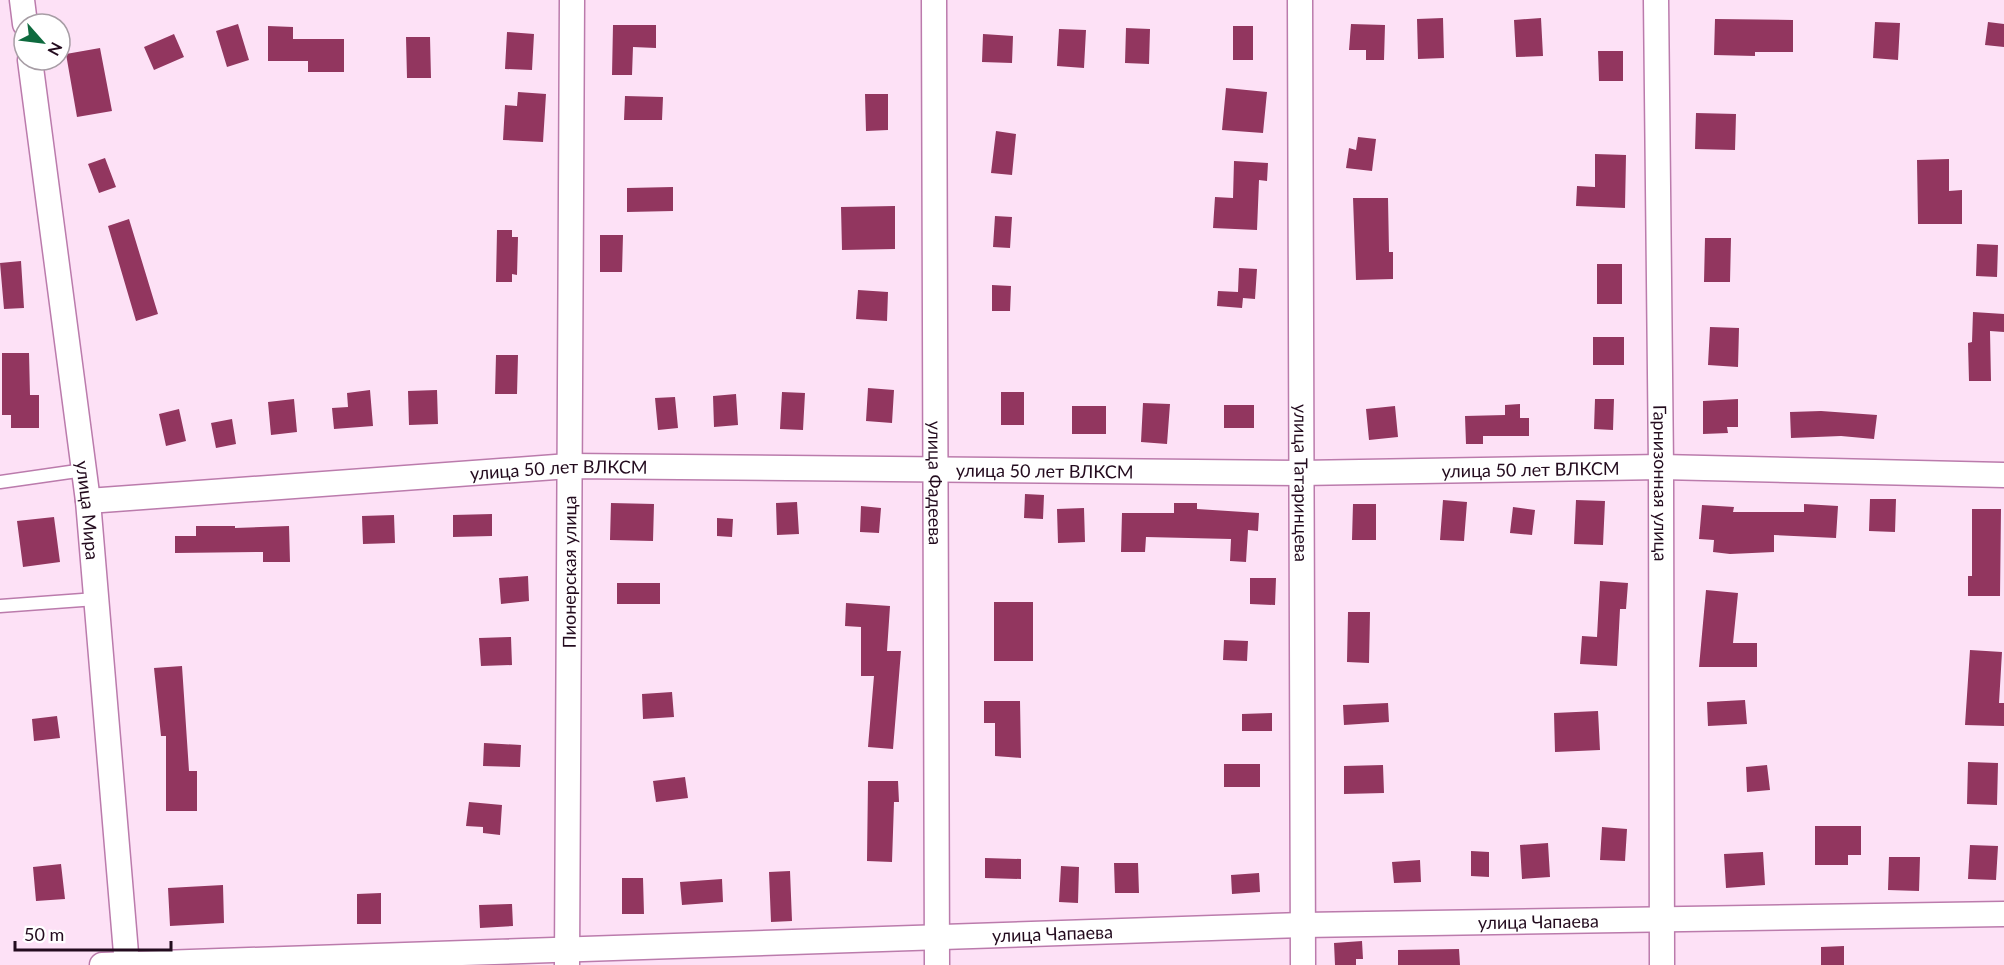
<svg xmlns="http://www.w3.org/2000/svg" width="2004" height="965" font-family="Lato,sans-serif">
	<rect width="100%" height="100%" fill="#fde1f6"/>
	<path fill="#92365f" d="M1443,18L1444,58L1418,59L1417,19Z
		M1541,18L1543,56L1516,57L1514,20Z
		M1715,19L1793,20V52H1755V56L1714,55Z
		M1875,22L1900,23L1898,60L1873,58Z
		M1988,22L2004,24V47L1985,45Z
		M238,24L249,60L227,67L216,31Z
		M1351,24L1385,25L1384,60H1366V50H1349Z
		M613,25H656V48L633,47L632,75H612Z
		M268,26L293,27V39H344V72H308V61H268Z
		M1233,26H1253V60H1233Z
		M1126,28L1150,29L1149,64L1125,63Z
		M1059,29L1086,30L1084,68L1057,66Z
		M507,32L534,34L532,70L505,69Z
		M174,34L184,57L154,70L144,47Z
		M983,34L1013,36L1012,63L982,62Z
		M406,37H430L431,78H407Z
		M100,48L112,111L77,117L66,54Z
		M1598,51H1623V81H1599Z
		M1226,88L1267,92L1263,133L1222,130Z
		M518,92L546,94L543,142L503,140L505,105L517,106Z
		M865,94H888V130L866,131Z
		M625,96L663,97L662,120H624Z
		M1696,113L1736,114L1735,150L1695,149Z
		M996,131L1016,134L1012,175L991,173Z
		M1358,137L1376,139L1372,171L1346,168L1349,148L1356,150Z
		M1595,154L1626,155L1625,208L1576,206L1577,186L1595,187Z
		M105,158L116,187L99,193L88,164Z
		M1949,159V191L1962,190V224H1918L1917,160Z
		M1234,161L1268,163L1267,181L1259,180L1257,230L1213,228L1215,197L1233,198Z
		M673,187V211L627,212V188Z
		M1353,198H1388L1389,252H1393V279L1356,280Z
		M895,206V249L842,250L841,207Z
		M995,216L1012,217L1010,248L993,247Z
		M129,219L158,314L136,321L108,226Z
		M497,230H512V237H518L517,275L512,274V282H496Z
		M600,235H623L622,272H600Z
		M1705,238H1731L1730,282H1704Z
		M1977,244L1998,245L1997,277L1976,276Z
		M21,261L24,308L4,309L0,263Z
		M1597,264H1622V304H1597Z
		M1239,268L1257,269L1255,299L1243,298L1242,308L1217,306L1218,291L1238,292Z
		M992,285L1011,286L1010,311H992Z
		M858,290L888,292L887,321L856,319Z
		M1973,312L2004,314V332L1990,331L1991,381H1969L1968,343L1972,342Z
		M1710,327L1739,328L1738,367L1708,365Z
		M1593,337H1624V365H1593Z
		M2,353H29L30,395H39V428H11V415H2Z
		M496,355H518L517,394H495Z
		M868,388L894,390L892,423L866,421Z
		M370,390L373,426L334,429L332,408L348,407L347,393Z
		M437,390L438,424L409,425L408,391Z
		M782,392L805,393L803,430L780,429Z
		M1001,392H1024V425H1001Z
		M736,394L738,425L714,427L713,396Z
		M675,397L678,428L658,430L655,398Z
		M294,399L297,432L271,435L268,402Z
		M1595,399H1614L1613,430L1594,429Z
		M1738,399V427H1727L1728,433L1703,434V401Z
		M1143,403L1170,404L1167,444L1141,442Z
		M1520,404V418H1529V436H1483V444H1466L1465,416L1505,415V405Z
		M1224,405H1254V428H1224Z
		M1072,406H1106V434H1072Z
		M1395,406L1398,437L1369,440L1366,409Z
		M179,409L186,441L166,446L159,414Z
		M1821,411L1877,415L1874,439L1841,436L1791,438L1790,412Z
		M232,419L236,444L216,448L211,423Z
		M1025,494L1044,495L1043,519L1024,518Z
		M1870,499H1896L1895,532L1869,531Z
		M1443,500L1467,502L1464,541L1440,540Z
		M1576,500L1605,501L1603,545L1574,544Z
		M797,502L799,534L777,535L776,503Z
		M611,503L654,504L653,541L610,540Z
		M1174,503H1197V509L1259,513L1258,531L1248,530L1246,562L1230,561L1231,539L1146,537L1145,552H1121L1122,513H1174Z
		M1353,504H1376V540H1352Z
		M1804,504L1838,506L1836,538L1774,535V552L1730,554L1713,552L1714,540L1699,539L1702,505L1734,507L1733,512H1804Z
		M861,506L881,508L879,533L860,532Z
		M1513,507L1535,510L1532,535L1510,533Z
		M1084,508L1085,542L1058,543L1057,509Z
		M1972,509H2001L2000,596H1968V576H1972Z
		M492,514V536L453,537V515Z
		M394,515L395,543L363,544L362,516Z
		M54,517L60,562L23,567L17,521Z
		M717,518L733,519L732,537L717,536Z
		M196,526H235V528L289,526L290,562H263V552L175,553V536H196Z
		M528,576L529,601L501,604L499,578Z
		M1250,578H1276L1275,605L1250,604Z
		M1600,581L1628,583L1626,609H1620L1617,666L1580,664L1582,636L1597,637Z
		M617,583H660V604H617Z
		M1706,590L1738,593L1733,643H1757V667H1699Z
		M994,602H1033V661H994Z
		M846,603L890,606L887,651H901L893,749L868,747L874,676H861V627L845,626Z
		M1348,612H1370L1369,663L1347,662Z
		M511,637L512,665L481,666L479,638Z
		M1224,640L1248,641L1247,661L1223,660Z
		M1970,650L2002,652L1999,703H2004V726L1965,725Z
		M182,666L189,771H197V811H166V736H161L154,668Z
		M672,692L674,717L643,719L642,694Z
		M1745,700L1747,724L1708,726L1707,702Z
		M984,701H1020L1021,758L995,756V723H984Z
		M1388,703L1389,722L1344,725L1343,705Z
		M1598,711L1600,750L1555,752L1554,713Z
		M1272,713V731H1242V714Z
		M57,716L60,738L34,741L32,719Z
		M484,743L521,745L520,767L483,766Z
		M1968,762L1998,763L1997,805L1967,804Z
		M1224,764H1260V787H1224Z
		M1383,765L1384,793L1344,794V766Z
		M1767,765L1770,790L1747,792L1746,767Z
		M685,777L688,798L656,802L653,781Z
		M868,781H898L899,802H894L892,862L867,861Z
		M469,802L502,805L500,835L483,833V827L466,826Z
		M1815,826H1861V855H1848V865H1815Z
		M1602,827L1627,829L1625,861L1600,860Z
		M1548,843L1550,877L1522,879L1520,845Z
		M1970,845L1998,846L1996,880L1968,879Z
		M1471,851L1489,852V877L1471,876Z
		M1763,852L1765,885L1726,888L1724,854Z
		M1889,857H1920L1919,891L1888,890Z
		M985,858L1021,859V879L985,878Z
		M1420,860L1421,882L1394,883L1392,862Z
		M1114,863H1138L1139,893H1115Z
		M61,864L65,899L36,901L33,867Z
		M1061,866L1079,867L1078,903L1059,902Z
		M790,871L792,921L771,922L769,872Z
		M1259,873L1260,892L1232,894L1231,875Z
		M622,878H643L644,914H622Z
		M722,879L723,902L682,905L680,882Z
		M223,885L224,923L170,926L168,888Z
		M381,893V924H357V894Z
		M512,904L513,926L480,928L479,905Z
		M1362,941L1363,959H1356V965H1335L1334,943Z
		M1844,946V965H1821V947Z
		M1459,949L1460,965H1398V950Z"/>
	<g fill="none" stroke-linecap="round" stroke-linejoin="round">
		<defs>
			<path id="service" d="M0,482L84,470
				M0,606L96,599"/>
			<g id="minor">
				<path d="M22,0L25,24"/>
				<path id="s1" d="M934,0L937,965"/>
				<path id="s2" d="M1300,0L1303,965"/>
				<path id="s3" d="M1656,0L1661,467L1662,965"/>
				<path id="s4" d="M30,60L88,501L127,965"/>
				<path id="s5" d="M88,501L569,466L1300,473L1661,467L2004,475"/>
				<path id="s6" d="M102,965L1303,925L2004,914"/>
				<path id="s7" d="M567,965L572,0"/>
			</g>
		</defs>
		<use href="#service" stroke="#bb7bac" stroke-width="15"/>
		<use href="#minor" stroke="#bb7bac" stroke-width="27"/>
		<use href="#service" stroke="#fff" stroke-width="12"/>
		<use href="#minor" stroke="#fff" stroke-width="24"/>
	</g>
	<g text-anchor="middle" dominant-baseline="central" stroke-width="6" stroke-linejoin="round" paint-order="stroke">
		<g font-size="18" fill="#230b1e" stroke="#fff">
			<text stroke="none"><textPath href="#s5" startOffset="1444">улица 50 лет ВЛКСМ</textPath></text>
			<text stroke="none"><textPath href="#s5" startOffset="472">улица 50 лет ВЛКСМ</textPath></text>
			<text stroke="none"><textPath href="#s5" startOffset="958">улица 50 лет ВЛКСМ</textPath></text>
			<text stroke="none"><textPath href="#s1" startOffset="483">улица Фадеева</textPath></text>
			<text stroke="none"><textPath href="#s3" startOffset="483">Гарнизонная улица</textPath></text>
			<text stroke="none"><textPath href="#s2" startOffset="483">улица Татаринцева</textPath></text>
			<text stroke="none"><textPath href="#s4" startOffset="454">улица Мира</textPath></text>
			<text stroke="none"><textPath href="#s7" startOffset="393">Пионерская улица</textPath></text>
			<text stroke="none"><textPath href="#s6" startOffset="1437">улица Чапаева</textPath></text>
			<text stroke="none"><textPath href="#s6" startOffset="951">улица Чапаева</textPath></text>
		</g>
	</g>
	<g transform="translate(42 42) rotate(118)"><circle r="28" fill="#ffffff" stroke="#a79da5" stroke-width="1.5"/>
	<path d="M0-4.5L10 22L0 15L-10 22Z" fill="#0e6a3e"/>
	<text y="-9" font-size="16" font-weight="bold" text-anchor="middle" fill="#230b1e">N</text>
	</g>
	<path d="M15 941v9h156v-9" fill="none" stroke="#230b1e" stroke-width="3"/>
	<text x="24" y="941" font-size="18" fill="#230b1e" stroke="#ffffff" stroke-width="4.5" paint-order="stroke">50 m</text>
</svg>
